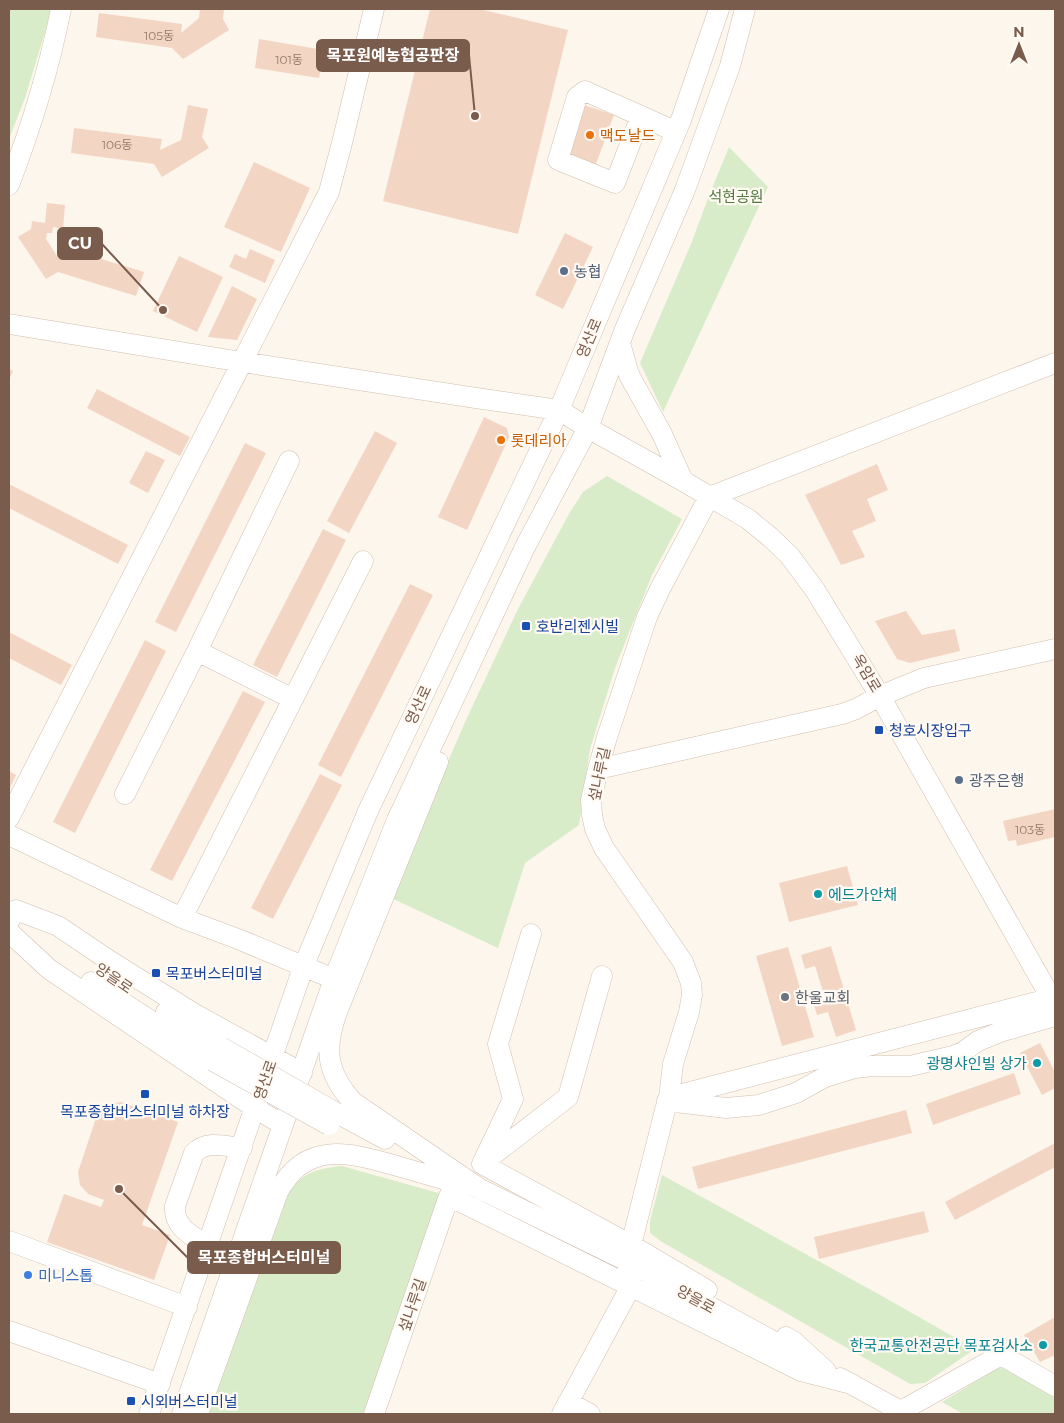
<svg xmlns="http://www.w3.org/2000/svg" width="1064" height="1423" font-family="Montserrat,'Noto Sans KR',sans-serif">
	<rect width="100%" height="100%" fill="#fdf6ec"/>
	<path fill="#d8ecc9" d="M9,9H52L25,98L9,139Z
		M729,147L768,187L663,412L640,363L691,244L710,193Z
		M607,476L682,519L652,575L615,668L590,749L579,825L525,863L498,948L389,897L466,720L518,609L570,512L583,492Z
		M342,1166L442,1194L366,1414H205L284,1198C302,1173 313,1169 342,1166Z
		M662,1175L882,1296L975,1349L925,1383L910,1384L662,1242L650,1233V1221Z
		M998,1368L1011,1369L1055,1394V1414H963L942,1402Z"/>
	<path fill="#f3d5c3" d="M200,9H224L223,19L229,30L183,59L172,48L96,37L99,13L182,24L181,33L199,18Z
		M430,9H479L568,30L518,234L383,201Z
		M259,39L324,50L319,78L255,68Z
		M188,105L208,109L202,137L209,148L162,177L154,164L71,153L74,128L162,139L160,150L181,140Z
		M584,105L614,115L596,164L567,154Z
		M254,162L310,188L281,252L224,227Z
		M47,203L65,205L63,229L53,227L52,233H47L46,239L59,259L65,248L144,272L136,296L58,272L46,279L18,237L31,229L32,221L45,223Z
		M565,233L593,247L563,309L535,295Z
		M250,249L275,260L265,283L229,267L235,254L246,259Z
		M179,256L223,277L197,332L153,311Z
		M232,286L257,299L237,340L208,337Z
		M9,369L13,371L9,380Z
		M97,389L190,437L180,456L87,408Z
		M484,417L507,428L509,437L467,530L438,517Z
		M375,431L397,443L349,533L327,521Z
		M245,443L266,453L176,632L155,622Z
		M146,451L165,460L148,493L129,483Z
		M877,464L888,490L867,499L876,521L852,531L865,557L841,565L805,495Z
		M9,484L128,545L118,564L9,508Z
		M323,529L346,540L277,677L253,665Z
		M410,584L433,595L341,777L318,765Z
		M906,611L922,635L955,629L960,651L910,663L897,659L875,621Z
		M9,632L72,665L61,685L9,658Z
		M145,640L166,651L75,833L53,822Z
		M243,691L265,702L172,881L150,870Z
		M9,771L16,775L9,790Z
		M320,774L342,785L273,919L251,908Z
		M1055,809V837L1017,846L1016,840L1008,841L1003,821Z
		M847,866L858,905L789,922L779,883Z
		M831,946L856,1030L836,1037L828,1012L817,1015L814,1005L826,1001L815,966L805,969L801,955Z
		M788,947L814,1037L782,1046L756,956Z
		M1040,1043L1055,1072V1088L1042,1095L1020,1053Z
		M1014,1073L1021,1094L933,1125L926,1104Z
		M121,1102L178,1122L142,1225L170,1235L154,1280L47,1242L64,1194L101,1207L104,1200L88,1194L80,1185L78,1172L98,1112L108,1105Z
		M906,1110L912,1133L698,1189L692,1167Z
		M1055,1143V1167L955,1220L945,1202Z
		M924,1211L929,1232L819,1259L814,1237Z
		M1055,1317V1355L1040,1362L1024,1335Z"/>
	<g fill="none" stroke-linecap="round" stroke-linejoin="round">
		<defs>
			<path id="minor" d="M641,116L615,183L558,160L577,97L585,91C616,105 646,118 676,132
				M9,185C31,128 49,69 61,9
				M9,324L242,362L476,398L559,410L588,428L683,481L748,519L770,537L789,555L815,590L880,696L1055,1005
				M620,343L629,375L662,434L683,481
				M197,651L293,699
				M438,762L337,1012C324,1048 326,1073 353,1102L483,1191
				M598,769L842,714L856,709L880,696L924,678L1055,649
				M125,794L197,651L289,461
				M9,818L329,192L342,143L374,9
				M9,835L182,918L238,939L334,979
				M182,918L363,561
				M9,921L16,910L58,926L110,961L193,1013L302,1073
				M9,932L49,969L255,1108L283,1125
				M91,982L213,1061
				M166,1012L221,1047
				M671,1097L1052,998
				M667,1101L726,1108L759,1105L796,1093L825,1077L855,1068L872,1066H910L953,1056L963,1052L978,1041L1000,1032L1055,1016
				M333,1111L385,1139
				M485,1161L568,1097L602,976
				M482,1164L631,1245L707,1290
				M482,1164L513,1099L498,1044L531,934
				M470,1184L627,1261L793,1352
				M9,1241L187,1307
				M208,1246C192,1236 173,1227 175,1206L194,1153C206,1140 226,1146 242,1148
				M9,1331L160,1384
				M786,1337L793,1341L826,1371
				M840,1378L906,1414
				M568,1402L590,1414
				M901,1411L1001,1355L1055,1386
				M149,1414L304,965L368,811L559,410L681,120L719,9
				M182,1414L334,979L397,820L525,547L588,428L625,329L685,190L730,66L745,9
				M198,1414L278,1192C306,1139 351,1153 397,1166C419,1172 441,1179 464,1185
				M374,1414L449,1196L801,1371L852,1384
				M562,1414L631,1286L627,1261L665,1110L669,1098L673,1064L689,1012L692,995L691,983L683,962L604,848L595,829L592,815L591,800L598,769L607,737L647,617L660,589L709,497L1055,363"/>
		</defs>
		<use href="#minor" stroke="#d1beb0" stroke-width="21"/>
		<use href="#minor" stroke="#fff" stroke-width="20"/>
		<defs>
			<path id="minor-bridge" d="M221,1047L333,1111
				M213,1061L329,1125"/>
		</defs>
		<use href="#minor-bridge" stroke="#d1beb0" stroke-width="21" stroke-linecap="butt"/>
		<use href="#minor-bridge" stroke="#fff" stroke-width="20"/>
	</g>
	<g fill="#e8710a" stroke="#fffaf3" stroke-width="2">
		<circle cx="590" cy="135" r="5"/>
		<circle cx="501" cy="440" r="5"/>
	</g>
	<g fill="#5c6f8a" stroke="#fffaf3" stroke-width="2">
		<circle cx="564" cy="271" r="5"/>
		<circle cx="959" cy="780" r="5"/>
	</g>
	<g fill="#1a4fb4" stroke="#fffaf3" stroke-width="2">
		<rect x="521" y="621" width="10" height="10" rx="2.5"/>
		<rect x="874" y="725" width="10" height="10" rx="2.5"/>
		<rect x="151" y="968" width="10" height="10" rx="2.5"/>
		<rect x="140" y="1089" width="10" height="10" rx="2.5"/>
		<rect x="126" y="1396" width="10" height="10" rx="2.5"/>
	</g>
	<g fill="#0f9aa8" stroke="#fffaf3" stroke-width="2">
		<circle cx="818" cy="894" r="5"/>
		<circle cx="1037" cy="1063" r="5"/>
		<circle cx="1043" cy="1345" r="5"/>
	</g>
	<circle fill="#6b7280" stroke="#fffaf3" stroke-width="2" cx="785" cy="997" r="5"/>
	<circle fill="#3f7fe0" stroke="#fffaf3" stroke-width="2" cx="28" cy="1275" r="5"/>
	<g text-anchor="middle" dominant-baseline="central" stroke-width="4.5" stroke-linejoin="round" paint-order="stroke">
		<g font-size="12" fill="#987a6a">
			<text x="159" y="35">105동</text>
			<text x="289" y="59">101동</text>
			<text x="117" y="144">106동</text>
			<text x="1030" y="829">103동</text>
		</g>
		<g font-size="15" fill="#c56008" stroke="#fffaf3" text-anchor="start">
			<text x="600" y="135">맥도날드</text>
			<text x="511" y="440">롯데리아</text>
		</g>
		<g font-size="15" fill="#537a41" stroke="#fffaf3">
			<text x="736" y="196">석현공원</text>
		</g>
		<g font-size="15" fill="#4e5e75" stroke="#fffaf3" text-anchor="start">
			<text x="574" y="271">농협</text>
			<text x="969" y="780">광주은행</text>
		</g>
		<g font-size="15" fill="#7a5c4d" stroke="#fffaf3">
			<text transform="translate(589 338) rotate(-67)">영산로</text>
			<text transform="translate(867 673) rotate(59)">옥암로</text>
			<text transform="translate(418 705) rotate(-65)">영산로</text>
			<text transform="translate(599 774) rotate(-78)">섶나루길</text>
			<text transform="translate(114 978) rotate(34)">양을로</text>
			<text transform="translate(265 1080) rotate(-71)">영산로</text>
			<text transform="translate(696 1299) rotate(29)">양을로</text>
			<text transform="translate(412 1305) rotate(-71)">섶나루길</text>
		</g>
		<g font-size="15" fill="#164399" stroke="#fffaf3" text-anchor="start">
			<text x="536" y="626">호반리젠시빌</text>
			<text x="889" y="730">청호시장입구</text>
			<text x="166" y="973">목포버스터미널</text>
			<text x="145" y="1111" text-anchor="middle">목포종합버스터미널 하차장</text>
			<text x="141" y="1401">시외버스터미널</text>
		</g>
		<g font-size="15" fill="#0d838f" stroke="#fffaf3" text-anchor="end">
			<text x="828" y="894" text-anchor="start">에드가안채</text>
			<text x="1027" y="1063">광명샤인빌 상가</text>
			<text x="1033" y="1345">한국교통안전공단 목포검사소</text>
		</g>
		<g font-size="15" fill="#5b616d" stroke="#fffaf3" text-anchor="start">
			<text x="795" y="997">한울교회</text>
		</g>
		<g font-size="15" fill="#366cbe" stroke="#fffaf3" text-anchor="start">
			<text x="38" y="1275">미니스톱</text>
		</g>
	</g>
	<path fill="none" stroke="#7a5c4d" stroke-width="2" d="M475 116L469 55M163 310L102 244M119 1189L188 1258"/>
	<g fill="#7a5c4d" stroke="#fffaf3" stroke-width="2">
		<circle cx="475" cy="116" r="5"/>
		<circle cx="163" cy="310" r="5"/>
		<circle cx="119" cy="1189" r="5"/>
	</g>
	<g fill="#7a5c4d" stroke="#7a5c4d" stroke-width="2">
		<rect x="317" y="40" width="152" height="31" rx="5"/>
		<rect x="58" y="228" width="44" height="31" rx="5"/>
		<rect x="188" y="1242" width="152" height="31" rx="5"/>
	</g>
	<g font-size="16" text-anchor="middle" font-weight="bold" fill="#fff">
		<text x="393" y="61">목포원예농협공판장</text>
		<text x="80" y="249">CU</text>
		<text x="264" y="1263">목포종합버스터미널</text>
	</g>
	<rect width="1064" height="1423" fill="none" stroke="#7a5c4d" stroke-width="20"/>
	<g transform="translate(1019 45)" stroke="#fffaf3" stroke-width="4" paint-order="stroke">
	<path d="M0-4L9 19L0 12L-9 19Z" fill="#7a5c4d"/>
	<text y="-8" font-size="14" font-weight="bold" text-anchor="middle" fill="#7a5c4d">N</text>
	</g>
</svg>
